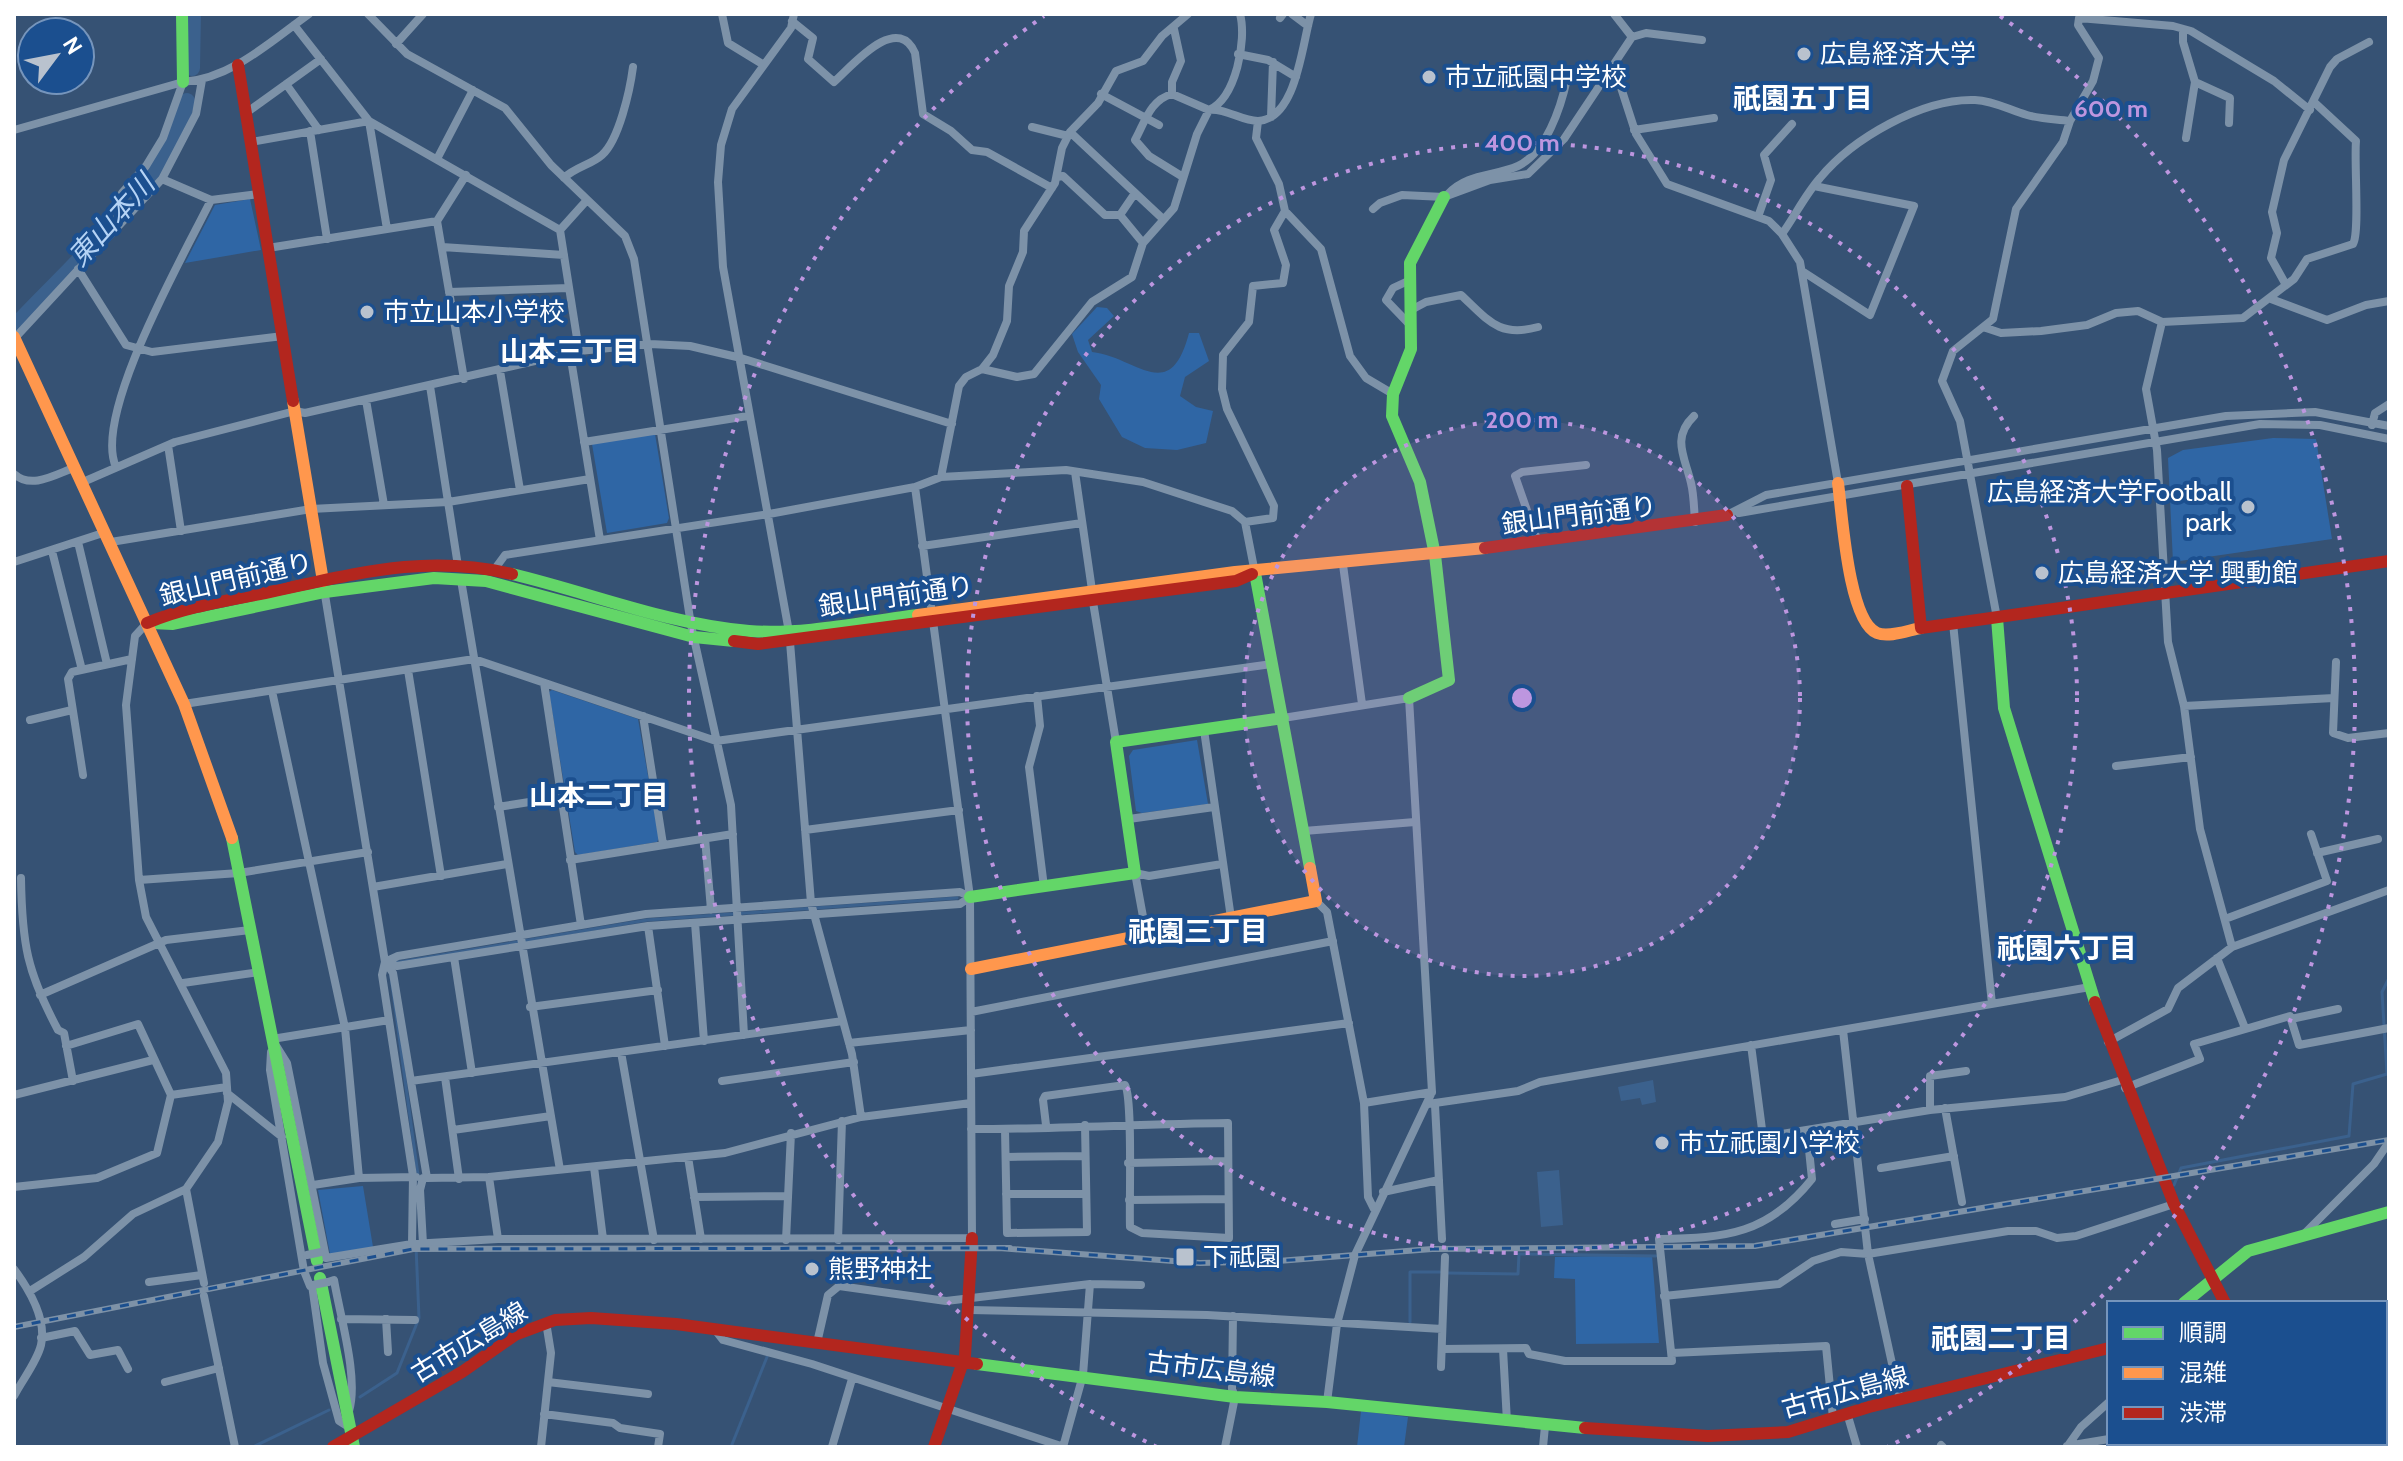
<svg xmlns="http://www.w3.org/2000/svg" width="2403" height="1461" font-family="Cabin,'Noto Sans JP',sans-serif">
	<rect width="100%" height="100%" fill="#365274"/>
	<path fill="#2f66a5" d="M250,199L261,250L185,263L215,205Z
		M1097,307L1107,308L1114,316L1088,340L1092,352C1137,357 1170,406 1189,333H1199L1209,361L1185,377L1180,396L1196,407L1213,411L1206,443L1177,450L1145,448L1122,437L1099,399L1101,385L1078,352L1072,334Z
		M655,434L669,518L667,523L607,533L592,444Z
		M2273,438L2316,439L2332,539L2173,562L2168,458L2183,450Z
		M552,690L638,719L659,838L657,842L578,855L575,852L549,692Z
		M1197,740L1208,804L1142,813L1136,811L1129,756L1133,750Z
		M363,1186L373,1247L330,1254L318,1190Z
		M1652,1255L1659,1343L1576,1344L1575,1279L1554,1278L1555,1257Z
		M1361,1411L1408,1417L1404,1447H1357Z"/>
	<path fill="#3b618d" d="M1653,1080L1656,1102L1642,1105L1640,1098L1621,1101L1618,1087Z
		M1559,1170L1563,1225L1541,1227L1537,1172Z"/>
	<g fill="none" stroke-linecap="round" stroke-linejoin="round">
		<path stroke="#3b618d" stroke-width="3" d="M394,963L647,920L957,898
			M390,970L418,1175
			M2174,1185L2181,1168L2349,1136L2353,1084L2387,1074L2382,992L2389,978
			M1447,1273L1518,1274L1519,1254L1656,1256
			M1410,1322V1272H1440
			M360,1397L397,1373L419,1318L416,1246
			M253,1447L329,1410
			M731,1447L767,1357"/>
		<path stroke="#3b618d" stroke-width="16" d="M192,68L193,14
			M14,327C71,265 169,183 187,101"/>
		<path stroke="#7d92a8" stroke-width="8" d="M368,14L407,54L505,108L551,165L625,236L634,259L691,625L731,805L744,1035
			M722,14L728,43L764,65
			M1292,14L1308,26
			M1614,14L1632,37
			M1280,18L1283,14
			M792,21L813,38L808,59L834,82C852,66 897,12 915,53L923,114L951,131L972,150L987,152L1052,188
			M294,25L369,121L387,229
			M2183,29V42L2195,82L2186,138
			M396,44L423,14
			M1238,54L1268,60L1296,77
			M1614,66L1636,134L1667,184L1769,221L1782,234L1800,262L1838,483
			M2195,82L2230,98L2229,123
			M286,84L319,130
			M1101,94L1159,125
			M1172,94V82L1181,61L1174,29
			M246,113L321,59
			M1271,117L1273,62
			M1258,121L1256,138L1279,184L1285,211L1321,249L1350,356L1366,378L1393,394
			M1032,127L1068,136
			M14,130L183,82C232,78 270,42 309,14
			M1634,130L1714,118
			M310,131L327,239
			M1070,132L1163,219
			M251,142L369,121L560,230L579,351
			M437,159L473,90
			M1057,177L1063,176L1105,215H1120
			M1183,177L1149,156L1135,140C1145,122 1150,100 1172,94L1209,110C1236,98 1247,40 1240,14
			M564,178C575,167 591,165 602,155C619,140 630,90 633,67
			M162,179L211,200L259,194
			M122,193L146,166L163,138L183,82
			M1135,193L1120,215L1143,243
			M1448,194C1468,173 1493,177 1518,166C1546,153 1561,107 1567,79
			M1373,209L1380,203L1402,195L1444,197L1490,180L1528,174L1564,139L1632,37L1646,33L1702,40
			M1758,217L1771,180L1764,155L1792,124
			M560,230L587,200
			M1782,234C1795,216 1805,195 1820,178C1852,139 1922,98 1975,100C1995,101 2009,110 2027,115C2041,119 2056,119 2070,121
			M442,247L564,255
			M268,248L437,221
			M78,269L126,345L152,352L283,336
			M1802,271L1870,315L1914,206L1814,186
			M1408,281L1393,288L1386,300L1410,325
			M2286,285L2271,258L2277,233L2272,212L2284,160L2330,67L2337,59L2369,42
			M449,292L569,288
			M2271,299L2327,320L2366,305L2389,301
			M1411,310L1426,302L1461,295C1488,320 1499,338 1538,327
			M2162,322L2146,389L2157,450L2168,642L2184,706L2200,829L2232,947
			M1986,328L2001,333L2041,331L2087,325L2116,313L2138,311L2162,322L2243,318L2294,279L2307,259L2353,244C2360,233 2354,163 2356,141L2315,103
			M14,339L162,179L196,114L202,80
			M570,353L600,540
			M982,369L1017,377L1034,374L1092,302L1132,277L1143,243L1174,208L1197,134L1209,110C1226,108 1241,121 1258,121C1297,119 1302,43 1311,14
			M500,371L520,490
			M464,379L437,221L466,175
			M430,386L458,566
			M366,400L384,505
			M1694,416C1671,438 1685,457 1691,483C1694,495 1694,509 1695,522
			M2372,425L2375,413L2389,404
			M584,442L748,416
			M168,445L181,531
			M116,467C92,415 185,253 211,200
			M1075,472L1092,590
			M14,474C32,490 56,474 76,467
			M941,477L959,386L966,377L982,369L993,355L1007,321L1009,286L1023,252L1024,231L1055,183L1062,148L1070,132L1098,103L1116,71L1143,61L1162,36L1188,14
			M83,482L175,442L295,411L305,413L579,351L650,344L690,346L741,358L952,424
			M1739,513L2260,424L2320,425L2389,439
			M1727,515L1766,495L2226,416L2315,412L2389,426
			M1245,522L1273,518L1274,506L1227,409L1222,389L1223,355L1249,322L1253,286L1283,283L1286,265L1274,230L1285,211
			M78,542L107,664
			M111,542L311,509L448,502L590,479
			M1538,542L1515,476L1522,472L1586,465
			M922,546L1082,523
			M52,551L82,670
			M14,562L106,532
			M1343,565L1362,704
			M494,570L505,555L769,514L915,487L941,477L1066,470L1143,482L1232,511L1245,522L1255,573
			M461,580L560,1170
			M324,589L385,962L382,975L413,1176L412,1244
			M1093,602L1116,742
			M1997,618L1960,421L1942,381L1953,351L1993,319L2016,209L2063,142L2070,121L2093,81L2099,58L2078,25L2079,18L2173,26L2191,31L2274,81L2310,110
			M1953,623L1992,1004
			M789,632L723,267L718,182L721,145L732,109L791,28L794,14
			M790,642L811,903L852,1054L861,1117
			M2336,662L2333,733L2348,738L2389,733
			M408,670L441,876
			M544,683L581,925
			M272,691L345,1028L359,1178
			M1037,696L1040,726L1029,767L1044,887
			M184,704L474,659L716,741L1272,664
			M2184,706L2334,698
			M643,716L663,844
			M1283,718L1409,698L1432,1092L1355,1255L1337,1324L1327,1402
			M30,720L72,710
			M1204,730L1231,918
			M2116,766L2191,757
			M83,775L68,679L72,672L132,659
			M498,807L561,797
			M1129,819L1214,807
			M805,830L959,810
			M1304,831L1415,822
			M705,838L711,910
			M2317,853L2378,839
			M570,860L733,834
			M21,878C22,944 27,972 58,1030L64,1033L73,1081
			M139,880L239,873L368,852
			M373,887L507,864
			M960,892L970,897L960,904L648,926L397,966L385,962L398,956L646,914Z
			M1316,901L1327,912L1364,1103L1368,1197L1374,1209
			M2225,919L2327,881L2311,834
			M695,923L704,1041
			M648,926L665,1046
			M1146,933L1135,873L1149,876L1222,864
			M454,957L472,1073
			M2217,958L2245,1028
			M386,963L393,973L427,1178H423L420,1190L423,1244
			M183,983L259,972
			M40,995L166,940L250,930
			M530,1007L658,990
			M971,1012L1333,941
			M2291,1019L2338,1009
			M1843,1030L1868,1254L1900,1400
			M272,1039L389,1020
			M2108,1042L2168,1009L2178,988L2232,947L2389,890
			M849,1043L971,1030
			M1751,1045L1763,1137L1930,1110L2065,1097L2122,1080
			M277,1047L287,1063L326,1258L412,1244L498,1239L972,1238L970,897L915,487
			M271,1052L270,1070L304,1271L310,1286
			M621,1052L654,1240
			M971,1074L1349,1023
			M445,1077L459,1179
			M411,1081L843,1021
			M722,1081L854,1062
			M2125,1088L2200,1059L2194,1044L2290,1016L2299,1045L2389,1028
			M227,1093L282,1137
			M14,1095L153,1060
			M171,1095L227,1087
			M1364,1103L1432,1092
			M1428,1104L1518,1091L1540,1082L2090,987
			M1435,1105L1442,1239
			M1945,1108L1962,1202
			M1930,1110V1076L1966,1071
			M971,1129C1057,1129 1142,1124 1228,1123L1229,1238L1142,1233L1130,1227C1129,1204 1133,1098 1125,1085L1045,1096L1043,1100L1046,1125
			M1005,1129L1007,1233L1087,1232L1085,1125
			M453,1130L551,1116
			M688,1157L701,1239
			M1006,1157L1085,1156
			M1128,1163L1228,1161
			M594,1167L603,1239
			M1881,1168L1954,1156
			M489,1177L498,1239
			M427,1178L489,1177L725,1153L861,1117L971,1103
			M313,1185L359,1178L416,1177
			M14,1187L97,1178L157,1153L171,1095L138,1024L66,1046
			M186,1189L204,1283
			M1383,1192L1439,1180
			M1006,1194H1086
			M694,1197L788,1196
			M1129,1200L1228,1199
			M1835,1224L1865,1219
			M2301,1237L2374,1164L2389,1142
			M786,1240L791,1133
			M838,1240L842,1121
			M14,1269C28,1288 47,1319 41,1345C37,1362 22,1380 14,1396
			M149,1282L202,1275
			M328,1282L334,1280C340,1316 359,1378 349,1411
			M312,1285L323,1363L339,1421L350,1428
			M30,1291L84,1257L133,1214L186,1189L218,1142L228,1102L226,1073L146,917L139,880L126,705L135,636L147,623
			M204,1296L235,1447
			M1664,1296L1779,1284L1813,1261L1841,1252L1868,1254L2008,1231H2036L2057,1238L2076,1236L2174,1204
			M970,1310L1207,1315L1442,1329
			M341,1319L415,1320
			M386,1319L388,1352
			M716,1331L723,1340L812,1364L1064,1447
			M41,1338L75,1331L90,1355L118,1350L128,1369
			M817,1343L828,1295L839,1286L946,1301L1090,1284L1141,1285
			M1443,1349L1526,1348L1529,1354L1565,1361H1672L1659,1239C1727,1238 1768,1234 1812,1179L1807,1130
			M1503,1349L1507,1422
			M2385,1350L2389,1359
			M1672,1353L1826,1346L1833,1418
			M1441,1367L1445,1257
			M165,1382L219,1368
			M548,1382L648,1394
			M2385,1400L2389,1396
			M1847,1413L1857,1447
			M544,1414L613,1423L620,1428L660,1434L658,1447
			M2171,1443L2183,1447
			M2069,1444L2081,1427L2109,1402
			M1941,1445L1943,1447
			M2067,1446L2109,1439
			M541,1447L551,1353L546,1322
			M832,1447L852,1379
			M1063,1447L1083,1375L1090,1284
			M1225,1447L1235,1397L1232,1389L1233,1316
			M1543,1447L1545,1426
			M2327,1447L2333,1443
			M2379,1447L2384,1443"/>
		<path stroke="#63d668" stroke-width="12" d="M182,14L183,82
			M1255,573L1310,868
			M512,574C591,593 667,624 749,631C805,635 862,622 918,615
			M1997,618L2004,708L2095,1002
			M152,623L173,624L325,592L434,578L486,581L694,637L734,641
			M1409,698L1449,680L1435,555L1420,482L1392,416L1393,394L1411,349L1410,263L1444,197
			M232,838L317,1261
			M970,897L1135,873L1116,742L1283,718
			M320,1278L354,1447
			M2184,1303L2248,1251L2389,1212
			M977,1364L1235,1397L1327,1402L1585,1428
			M2295,1443L2297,1447"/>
		<path stroke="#ff974d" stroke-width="12" d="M14,337L184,704L232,838
			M293,401L323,581
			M1838,483C1842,512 1848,621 1877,633C1889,638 1909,630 1921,628
			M918,615L1235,572L1485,548
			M971,969L1316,901L1310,868"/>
		<path stroke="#b3261e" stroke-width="12" d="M238,65L293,401
			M1907,486L1921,628L2389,561
			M1485,548L1727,515
			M147,623C185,607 225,601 265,593C352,575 423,553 512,574
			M734,641L758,644L1236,581L1252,574
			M2095,1002L2174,1204L2225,1303
			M1585,1428L1708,1436L1788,1432L1869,1407L2109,1348
			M333,1447L462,1372L515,1335L555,1320L591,1318L676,1324L977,1364
			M934,1447L965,1356L972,1238"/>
		<defs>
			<path id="rail" d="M999,1248L1200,1263L1278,1261L1432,1249L1755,1246L2389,1140
				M14,1327L413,1249L1010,1248"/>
		</defs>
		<use href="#rail" stroke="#7e92a7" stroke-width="6"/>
		<use href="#rail" stroke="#1b4f8f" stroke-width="3" stroke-dasharray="9" stroke-linecap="butt"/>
		<path stroke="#7d92a8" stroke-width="8" d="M307,1255L321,1252
			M313,1285L328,1282"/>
	</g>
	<circle cx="1522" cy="698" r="278" fill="#bd96df" fill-opacity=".12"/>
	<g fill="none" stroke="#bd96df" stroke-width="4" stroke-dasharray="4 8">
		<circle cx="1522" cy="698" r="278"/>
		<circle cx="1522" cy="698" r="555"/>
		<path d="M1157 1447A833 833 0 0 1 1044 16M2000 16A833 833 0 0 1 1887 1447"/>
	</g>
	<g fill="#b9c2ce" stroke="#1b4f8f" stroke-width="3">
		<circle cx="1804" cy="54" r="8"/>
		<circle cx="1429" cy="77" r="8"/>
		<circle cx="367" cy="312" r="8"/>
		<circle cx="2248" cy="507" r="8"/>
		<circle cx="2042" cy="573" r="8"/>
		<circle cx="1662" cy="1143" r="8"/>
		<rect x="1175" y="1247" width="20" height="20" rx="4"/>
		<circle cx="812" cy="1269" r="8"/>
	</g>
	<g text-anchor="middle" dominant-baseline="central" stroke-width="8" stroke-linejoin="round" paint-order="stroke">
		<g font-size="26" fill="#fff" stroke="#1b4f8f" text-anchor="start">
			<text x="1820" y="54">広島経済大学</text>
			<text x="1445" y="77">市立祇園中学校</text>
			<text x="383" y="312">市立山本小学校</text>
			<text x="2232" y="492" text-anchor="end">広島経済大学Football<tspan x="2232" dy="30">park</tspan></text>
			<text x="2058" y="573">広島経済大学 興動館</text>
			<text x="1678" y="1143">市立祇園小学校</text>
			<text x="1203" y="1257">下祗園</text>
			<text x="828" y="1269">熊野神社</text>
		</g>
		<g font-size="26" fill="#fff" stroke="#1b4f8f">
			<text transform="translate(1579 515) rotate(-7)">銀山門前通り</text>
			<text transform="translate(236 579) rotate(-13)">銀山門前通り</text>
			<text transform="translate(896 596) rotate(-8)">銀山門前通り</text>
			<text transform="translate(469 1342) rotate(-31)">古市広島線</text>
			<text transform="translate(1211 1369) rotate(7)">古市広島線</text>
			<text transform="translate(1845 1392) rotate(-15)">古市広島線</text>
		</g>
		<g font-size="28" font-weight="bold" fill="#fff" stroke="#1b4f8f">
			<text x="1803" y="98">祇園五丁目</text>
			<text x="570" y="351">山本三丁目</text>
			<text x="599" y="795">山本二丁目</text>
			<text x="1198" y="931">祇園三丁目</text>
			<text x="2067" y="948">祇園六丁目</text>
			<text x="2001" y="1338">祇園二丁目</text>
		</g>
		<g font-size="28" font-style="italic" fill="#b5d3f5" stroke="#1b4f8f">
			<text transform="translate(111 220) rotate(-48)">東山本川</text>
		</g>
	</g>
	<circle cx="1522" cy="698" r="12" fill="#bd96df" stroke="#1b4f8f" stroke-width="4"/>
	<g font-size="24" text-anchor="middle" font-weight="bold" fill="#bd96df" stroke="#1b4f8f" stroke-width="8" stroke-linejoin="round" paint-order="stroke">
		<text x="2111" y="117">600 m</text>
		<text x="1522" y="151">400 m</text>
		<text x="1522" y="428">200 m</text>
	</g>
	<rect width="2403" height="1461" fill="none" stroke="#ffffff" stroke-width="32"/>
	<rect x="2107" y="1301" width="280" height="144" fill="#1b4f8f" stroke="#7695bc" stroke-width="2"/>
	<rect x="2123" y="1327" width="40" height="12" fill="#63d668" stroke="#7695bc" stroke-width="2"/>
	<text x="2179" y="1341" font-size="24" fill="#ffffff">順調</text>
	<rect x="2123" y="1367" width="40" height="12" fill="#ff974d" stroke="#7695bc" stroke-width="2"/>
	<text x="2179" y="1381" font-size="24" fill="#ffffff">混雑</text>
	<rect x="2123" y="1407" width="40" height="12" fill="#b3261e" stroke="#7695bc" stroke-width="2"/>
	<text x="2179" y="1421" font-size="24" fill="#ffffff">渋滞</text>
	<g transform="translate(56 56) rotate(58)"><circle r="38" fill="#1b4f8f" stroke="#7695bc" stroke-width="2"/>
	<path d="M0-6L14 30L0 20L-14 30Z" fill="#b9c2ce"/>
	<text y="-12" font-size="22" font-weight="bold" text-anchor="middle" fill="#ffffff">N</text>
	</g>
</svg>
